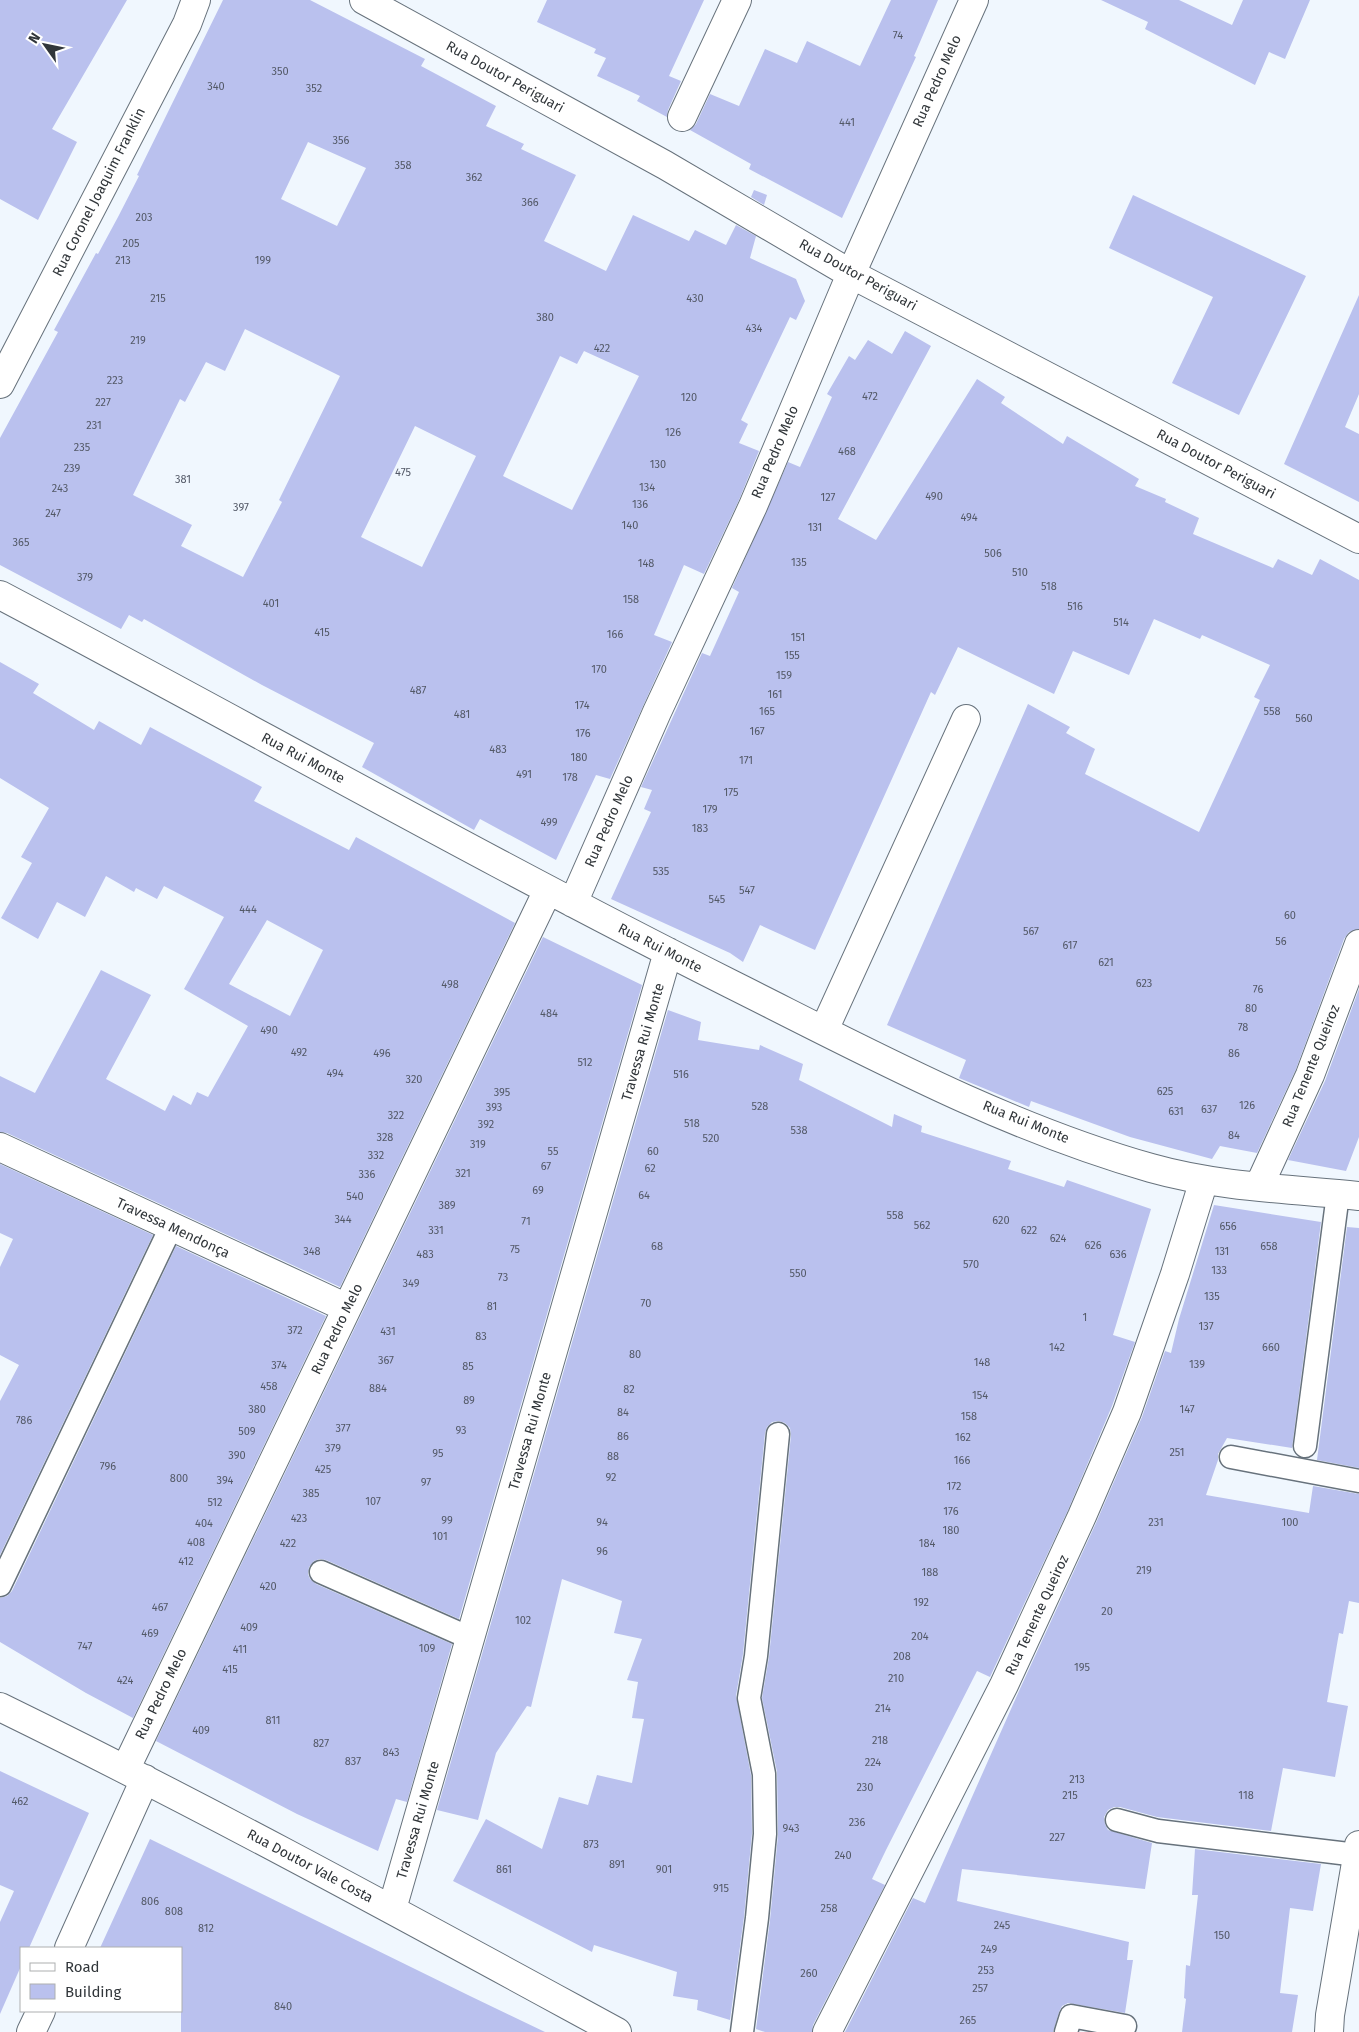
<svg xmlns="http://www.w3.org/2000/svg" width="1359" height="2032" font-family="'Fira Sans',sans-serif">
	<rect width="100%" height="100%" fill="#f0f7fe"/>
	<path fill="#bac1ee" fill-rule="evenodd" d="M0,0H127L52,129L77,142L38,220L0,199Z
		M223,0H310L425,59L421,66L496,106L486,126L524,144L521,149L576,175L544,241L606,271L633,215L689,241L695,230L726,245L736,225L756,236L750,258L796,279L805,301L796,320L790,317L741,420L748,424L739,443L759,451L739,500L704,574L684,565L654,635L672,642L610,779L596,775L556,860L480,819L474,830L362,767L374,743L262,685L144,619L142,622L129,615L121,629L0,565V438L58,332L54,330L96,253L98,254L118,217L139,176L137,175ZM308,142L366,168L337,226L281,199ZM245,329L340,376L279,500L282,502L243,577L181,546L192,525L133,495L180,399L185,402L206,362L225,371ZM584,351L639,376L572,510L503,476L560,356L577,364ZM415,426L476,456L422,567L361,537Z
		M547,0H704L669,76L681,81L668,110L667,117L637,101L640,96L597,76L606,58L594,53L596,49L537,22Z
		M891,0H938L914,56L916,57L842,218L749,169L751,164L690,130L696,124L710,94L739,106L765,49L797,63L807,41L860,66Z
		M1101,0H1179L1232,25L1243,0H1310L1285,59L1269,52L1255,85L1145,29L1148,22Z
		M754,190L767,195L764,205L751,197Z
		M1133,195L1306,276L1239,415L1172,383L1213,297L1109,248Z
		M1359,295V394L1345,427L1359,434V502L1284,464Z
		M905,331L931,346L838,519L876,540L977,379L1005,397L1001,403L1063,444L1067,436L1139,479L1135,486L1166,499L1165,502L1199,518L1193,534L1273,568L1278,559L1312,575L1320,559L1359,580V929L1349,932L1344,939L1296,1069L1257,1153L1220,1146L1212,1159L1130,1137L1031,1101L1029,1107L959,1078L966,1060L887,1025L1028,704L1070,727L1066,733L1095,749L1085,774L1199,832L1260,700L1254,697L1270,665L1202,635L1200,639L1154,619L1129,675L1073,651L1054,694L958,647L935,695L931,692L815,950L760,925L743,962L730,953L611,899L651,812L644,809L652,790L641,787L702,653L710,656L739,592L732,588L788,462L800,467L832,397L827,394L849,356L855,360L868,340L892,354Z
		M0,662L39,684L33,693L94,730L99,721L141,745L150,727L262,787L254,801L349,850L356,837L515,923L340,1287L7,1133L0,1132V1076L35,1093L101,970L151,995L106,1079L165,1111L173,1095L191,1105L197,1092L208,1097L248,1026L184,989L224,917L164,886L157,899L136,888L134,892L106,876L85,917L57,902L38,939L1,918L32,863L21,857L49,808L0,778ZM267,920L323,950L290,1016L229,984Z
		M543,937L642,985L459,1619L326,1560L320,1559L314,1561L309,1567L308,1574L310,1579L316,1584L452,1644L407,1802L396,1799L378,1851L297,1814L156,1741Z
		M1359,989V1137L1346,1171L1288,1160L1325,1081Z
		M668,1010L701,1022L698,1040L759,1050L760,1045L803,1064L799,1080L892,1127L894,1114L922,1126L921,1132L1011,1161L1008,1169L1064,1187L1067,1180L1151,1209L1113,1335L1135,1342L1112,1406L1068,1510L990,1677L977,1671L886,1850L872,1879L885,1885L813,2025L812,2032H765L756,2029L770,1920L778,1835L777,1772L762,1698L769,1657L791,1435L790,1428L785,1423L779,1421L772,1422L767,1427L765,1433L743,1654L736,1696L751,1775L752,1833L744,1917L730,2020L697,2010L698,2000L673,1996L677,1972L594,1945L592,1952L453,1881L486,1819L542,1849L559,1797L588,1805L597,1775L632,1783L644,1719L632,1718L638,1682L627,1680L642,1639L614,1633L622,1601L562,1579L531,1707L527,1706L496,1753L478,1820L437,1810Z
		M0,1164L153,1235L0,1555V1401L19,1365L0,1355V1267L13,1239L0,1233Z
		M1214,1205L1321,1222L1292,1448L1227,1438L1218,1454V1460L1206,1495L1309,1513L1313,1486L1359,1494V1603L1349,1601L1343,1634L1339,1633L1327,1702L1348,1706L1335,1777L1283,1768L1271,1831L1157,1817L1120,1807H1114L1108,1810L1104,1817L1105,1824L1108,1830L1152,1843L1145,1889L962,1869L957,1901L1129,1942L1127,1960H1133L1125,2013L1068,2003L1062,2006L1059,2012L1053,2032H845L913,1898L925,1903L1019,1691L1096,1523L1142,1417L1165,1351L1171,1353L1179,1319Z
		M1347,1227L1359,1228V1468L1317,1460Z
		M176,1246L326,1316L133,1718L86,1693L0,1642V1598L7,1596L12,1591Z
		M0,1771L89,1813L29,1948H21V1966L0,2014V1922L14,1891L0,1885Z
		M150,1839L470,1996L545,2032H181V1948H100Z
		M1195,1849L1321,1864L1313,1911L1290,1908L1280,1993L1298,1995L1292,2032H1182L1186,1999L1184,1998L1186,1965L1190,1966L1198,1895H1192Z"/>
	<g fill="none" stroke-linecap="round" stroke-linejoin="round">
		<defs>
			<path id="service" d="M1305,1446L1338,1194
				M1231,1457L1359,1481
				M321,1572L470,1638
				M0,1585L171,1227
				M1117,1820L1158,1831L1357,1855
				M742,2032L757,1918L765,1834L764,1774L749,1698L756,1656L778,1434
				M1066,2032L1071,2016L1125,2026"/>
			<path id="minor" d="M364,0L665,165L851,274L1359,539
				M682,117L737,0
				M0,384L187,24L196,0
				M0,595C244,724 484,860 731,984C867,1052 1003,1126 1151,1168C1218,1187 1290,1189 1359,1196
				M573,903L657,712L753,506L851,274L974,0
				M824,1030L966,719
				M0,1147L347,1308
				M1259,1186L1310,1075L1359,944
				M0,1707C209,1809 413,1921 617,2032
				M126,1768L548,890
				M392,1909L668,952
				M69,1948L145,1779
				M31,2032L41,2011
				M827,2032L1004,1685L1082,1516L1127,1412L1175,1274L1204,1180
				M1329,2032L1330,2015L1359,1845"/>
		</defs>
		<use href="#service" stroke="#67727c" stroke-width="25"/>
		<use href="#minor" stroke="#67727c" stroke-width="30"/>
		<use href="#service" stroke="#fff" stroke-width="22"/>
		<use href="#minor" stroke="#fff" stroke-width="28"/>
	</g>
	<g text-anchor="middle" dominant-baseline="central" stroke-width="5" stroke-linejoin="round" paint-order="stroke">
		<g font-size="11" fill="#535967">
			<text x="898" y="35">74</text>
			<text x="280" y="71">350</text>
			<text x="216" y="86">340</text>
			<text x="314" y="88">352</text>
			<text x="847" y="122">441</text>
			<text x="341" y="140">356</text>
			<text x="403" y="165">358</text>
			<text x="474" y="177">362</text>
			<text x="530" y="202">366</text>
			<text x="144" y="217">203</text>
			<text x="131" y="243">205</text>
			<text x="123" y="260">213</text>
			<text x="263" y="260">199</text>
			<text x="158" y="298">215</text>
			<text x="695" y="298">430</text>
			<text x="545" y="317">380</text>
			<text x="754" y="328">434</text>
			<text x="138" y="340">219</text>
			<text x="602" y="348">422</text>
			<text x="115" y="380">223</text>
			<text x="870" y="396">472</text>
			<text x="689" y="397">120</text>
			<text x="103" y="402">227</text>
			<text x="94" y="425">231</text>
			<text x="673" y="432">126</text>
			<text x="82" y="447">235</text>
			<text x="847" y="451">468</text>
			<text x="658" y="464">130</text>
			<text x="72" y="468">239</text>
			<text x="403" y="472">475</text>
			<text x="183" y="479">381</text>
			<text x="647" y="487">134</text>
			<text x="60" y="488">243</text>
			<text x="934" y="496">490</text>
			<text x="828" y="497">127</text>
			<text x="640" y="504">136</text>
			<text x="241" y="507">397</text>
			<text x="53" y="513">247</text>
			<text x="969" y="517">494</text>
			<text x="630" y="525">140</text>
			<text x="815" y="527">131</text>
			<text x="21" y="542">365</text>
			<text x="993" y="553">506</text>
			<text x="799" y="562">135</text>
			<text x="646" y="563">148</text>
			<text x="1020" y="572">510</text>
			<text x="85" y="577">379</text>
			<text x="1049" y="586">518</text>
			<text x="631" y="599">158</text>
			<text x="271" y="603">401</text>
			<text x="1075" y="606">516</text>
			<text x="1121" y="622">514</text>
			<text x="322" y="632">415</text>
			<text x="615" y="634">166</text>
			<text x="798" y="637">151</text>
			<text x="792" y="655">155</text>
			<text x="599" y="669">170</text>
			<text x="784" y="675">159</text>
			<text x="418" y="690">487</text>
			<text x="775" y="694">161</text>
			<text x="582" y="705">174</text>
			<text x="767" y="711">165</text>
			<text x="1272" y="711">558</text>
			<text x="462" y="714">481</text>
			<text x="1304" y="718">560</text>
			<text x="757" y="731">167</text>
			<text x="583" y="733">176</text>
			<text x="498" y="749">483</text>
			<text x="579" y="757">180</text>
			<text x="746" y="760">171</text>
			<text x="524" y="774">491</text>
			<text x="570" y="777">178</text>
			<text x="731" y="792">175</text>
			<text x="710" y="809">179</text>
			<text x="549" y="822">499</text>
			<text x="700" y="828">183</text>
			<text x="661" y="871">535</text>
			<text x="747" y="890">547</text>
			<text x="717" y="899">545</text>
			<text x="248" y="909">444</text>
			<text x="1290" y="915">60</text>
			<text x="1031" y="931">567</text>
			<text x="1281" y="941">56</text>
			<text x="1070" y="945">617</text>
			<text x="1106" y="962">621</text>
			<text x="1144" y="983">623</text>
			<text x="450" y="984">498</text>
			<text x="1258" y="989">76</text>
			<text x="1251" y="1008">80</text>
			<text x="549" y="1013">484</text>
			<text x="1243" y="1027">78</text>
			<text x="269" y="1030">490</text>
			<text x="299" y="1052">492</text>
			<text x="382" y="1053">496</text>
			<text x="1234" y="1053">86</text>
			<text x="585" y="1062">512</text>
			<text x="335" y="1073">494</text>
			<text x="681" y="1074">516</text>
			<text x="414" y="1079">320</text>
			<text x="1165" y="1091">625</text>
			<text x="502" y="1092">395</text>
			<text x="1247" y="1105">126</text>
			<text x="760" y="1106">528</text>
			<text x="494" y="1107">393</text>
			<text x="1209" y="1109">637</text>
			<text x="1176" y="1111">631</text>
			<text x="396" y="1115">322</text>
			<text x="692" y="1123">518</text>
			<text x="486" y="1124">392</text>
			<text x="799" y="1130">538</text>
			<text x="1234" y="1135">84</text>
			<text x="385" y="1137">328</text>
			<text x="711" y="1138">520</text>
			<text x="478" y="1144">319</text>
			<text x="553" y="1151">55</text>
			<text x="653" y="1151">60</text>
			<text x="376" y="1155">332</text>
			<text x="546" y="1166">67</text>
			<text x="650" y="1168">62</text>
			<text x="463" y="1173">321</text>
			<text x="367" y="1174">336</text>
			<text x="538" y="1190">69</text>
			<text x="644" y="1195">64</text>
			<text x="355" y="1196">540</text>
			<text x="447" y="1205">389</text>
			<text x="895" y="1215">558</text>
			<text x="343" y="1219">344</text>
			<text x="1001" y="1220">620</text>
			<text x="526" y="1221">71</text>
			<text x="922" y="1225">562</text>
			<text x="1228" y="1226">656</text>
			<text x="436" y="1230">331</text>
			<text x="1029" y="1230">622</text>
			<text x="1058" y="1238">624</text>
			<text x="1093" y="1245">626</text>
			<text x="657" y="1246">68</text>
			<text x="1269" y="1246">658</text>
			<text x="515" y="1249">75</text>
			<text x="312" y="1251">348</text>
			<text x="1222" y="1251">131</text>
			<text x="425" y="1254">483</text>
			<text x="1118" y="1254">636</text>
			<text x="971" y="1264">570</text>
			<text x="1219" y="1270">133</text>
			<text x="798" y="1273">550</text>
			<text x="503" y="1277">73</text>
			<text x="411" y="1283">349</text>
			<text x="1212" y="1296">135</text>
			<text x="646" y="1303">70</text>
			<text x="492" y="1306">81</text>
			<text x="1085" y="1317">1</text>
			<text x="1206" y="1326">137</text>
			<text x="295" y="1330">372</text>
			<text x="388" y="1331">431</text>
			<text x="481" y="1336">83</text>
			<text x="1057" y="1347">142</text>
			<text x="1271" y="1347">660</text>
			<text x="635" y="1354">80</text>
			<text x="386" y="1360">367</text>
			<text x="982" y="1362">148</text>
			<text x="1197" y="1364">139</text>
			<text x="279" y="1365">374</text>
			<text x="468" y="1366">85</text>
			<text x="269" y="1386">458</text>
			<text x="378" y="1388">884</text>
			<text x="629" y="1389">82</text>
			<text x="980" y="1395">154</text>
			<text x="469" y="1400">89</text>
			<text x="257" y="1409">380</text>
			<text x="1187" y="1409">147</text>
			<text x="623" y="1412">84</text>
			<text x="969" y="1416">158</text>
			<text x="24" y="1420">786</text>
			<text x="343" y="1428">377</text>
			<text x="461" y="1430">93</text>
			<text x="247" y="1431">509</text>
			<text x="623" y="1436">86</text>
			<text x="963" y="1437">162</text>
			<text x="333" y="1448">379</text>
			<text x="1177" y="1452">251</text>
			<text x="438" y="1453">95</text>
			<text x="237" y="1455">390</text>
			<text x="613" y="1456">88</text>
			<text x="962" y="1460">166</text>
			<text x="108" y="1466">796</text>
			<text x="323" y="1469">425</text>
			<text x="611" y="1477">92</text>
			<text x="179" y="1478">800</text>
			<text x="225" y="1480">394</text>
			<text x="426" y="1482">97</text>
			<text x="954" y="1486">172</text>
			<text x="311" y="1493">385</text>
			<text x="373" y="1501">107</text>
			<text x="215" y="1502">512</text>
			<text x="951" y="1511">176</text>
			<text x="299" y="1518">423</text>
			<text x="447" y="1520">99</text>
			<text x="602" y="1522">94</text>
			<text x="1156" y="1522">231</text>
			<text x="1290" y="1522">100</text>
			<text x="204" y="1523">404</text>
			<text x="951" y="1530">180</text>
			<text x="440" y="1536">101</text>
			<text x="196" y="1542">408</text>
			<text x="288" y="1543">422</text>
			<text x="927" y="1543">184</text>
			<text x="602" y="1551">96</text>
			<text x="186" y="1561">412</text>
			<text x="1144" y="1570">219</text>
			<text x="930" y="1572">188</text>
			<text x="268" y="1586">420</text>
			<text x="921" y="1602">192</text>
			<text x="160" y="1607">467</text>
			<text x="1107" y="1611">20</text>
			<text x="523" y="1620">102</text>
			<text x="249" y="1627">409</text>
			<text x="150" y="1633">469</text>
			<text x="920" y="1636">204</text>
			<text x="85" y="1646">747</text>
			<text x="427" y="1648">109</text>
			<text x="240" y="1649">411</text>
			<text x="902" y="1656">208</text>
			<text x="1082" y="1667">195</text>
			<text x="230" y="1669">415</text>
			<text x="896" y="1678">210</text>
			<text x="125" y="1680">424</text>
			<text x="883" y="1708">214</text>
			<text x="273" y="1720">811</text>
			<text x="201" y="1730">409</text>
			<text x="880" y="1740">218</text>
			<text x="321" y="1743">827</text>
			<text x="391" y="1752">843</text>
			<text x="353" y="1761">837</text>
			<text x="873" y="1762">224</text>
			<text x="1077" y="1779">213</text>
			<text x="865" y="1787">230</text>
			<text x="1070" y="1795">215</text>
			<text x="1246" y="1795">118</text>
			<text x="20" y="1801">462</text>
			<text x="857" y="1822">236</text>
			<text x="791" y="1828">943</text>
			<text x="1057" y="1837">227</text>
			<text x="591" y="1844">873</text>
			<text x="843" y="1855">240</text>
			<text x="617" y="1864">891</text>
			<text x="504" y="1869">861</text>
			<text x="664" y="1869">901</text>
			<text x="721" y="1888">915</text>
			<text x="150" y="1901">806</text>
			<text x="829" y="1908">258</text>
			<text x="174" y="1911">808</text>
			<text x="1002" y="1925">245</text>
			<text x="206" y="1928">812</text>
			<text x="1222" y="1935">150</text>
			<text x="989" y="1949">249</text>
			<text x="986" y="1970">253</text>
			<text x="809" y="1973">260</text>
			<text x="980" y="1988">257</text>
			<text x="283" y="2006">840</text>
			<text x="968" y="2020">265</text>
		</g>
		<g font-size="14" fill="#31363a" stroke="#fff">
			<text transform="translate(505 77) rotate(29)">Rua Doutor Periguari</text>
			<text transform="translate(937 81) rotate(-66)">Rua Pedro Melo</text>
			<text transform="translate(99 192) rotate(-63)">Rua Coronel Joaquim Franklin</text>
			<text transform="translate(858 275) rotate(29)">Rua Doutor Periguari</text>
			<text transform="translate(775 452) rotate(-67)">Rua Pedro Melo</text>
			<text transform="translate(1216 464) rotate(28)">Rua Doutor Periguari</text>
			<text transform="translate(303 758) rotate(28)">Rua Rui Monte</text>
			<text transform="translate(609 821) rotate(-66)">Rua Pedro Melo</text>
			<text transform="translate(660 948) rotate(27)">Rua Rui Monte</text>
			<text transform="translate(643 1042) rotate(-74)">Travessa Rui Monte</text>
			<text transform="translate(1311 1066) rotate(-68)">Rua Tenente Queiroz</text>
			<text transform="translate(1026 1122) rotate(22)">Rua Rui Monte</text>
			<text transform="translate(173 1228) rotate(25)">Travessa Mendonça</text>
			<text transform="translate(337 1329) rotate(-64)">Rua Pedro Melo</text>
			<text transform="translate(530 1431) rotate(-74)">Travessa Rui Monte</text>
			<text transform="translate(1037 1615) rotate(-65)">Rua Tenente Queiroz</text>
			<text transform="translate(161 1694) rotate(-64)">Rua Pedro Melo</text>
			<text transform="translate(418 1820) rotate(-74)">Travessa Rui Monte</text>
			<text transform="translate(310 1866) rotate(28)">Rua Doutor Vale Costa</text>
		</g>
	</g>
	<rect x="20" y="1947" width="162" height="65" fill="#ffffff" stroke="#adafb0"/>
	<rect x="30" y="1963" width="25" height="8" fill="#ffffff" stroke="#adafb0"/>
	<text x="65" y="1972" font-size="15" fill="#31363a">Road</text>
	<rect x="30" y="1984" width="25" height="15" fill="#bac1ee" stroke="#adafb0"/>
	<text x="65" y="1997" font-size="15" fill="#31363a">Building</text>
	<g transform="translate(45 45) rotate(303)" stroke="#ffffff" stroke-width="4" paint-order="stroke">
	<path d="M0-4L9 19L0 12L-9 19Z" fill="#31363a"/>
	<text y="-8" font-size="14" font-weight="bold" text-anchor="middle" fill="#31363a">N</text>
	</g>
</svg>
